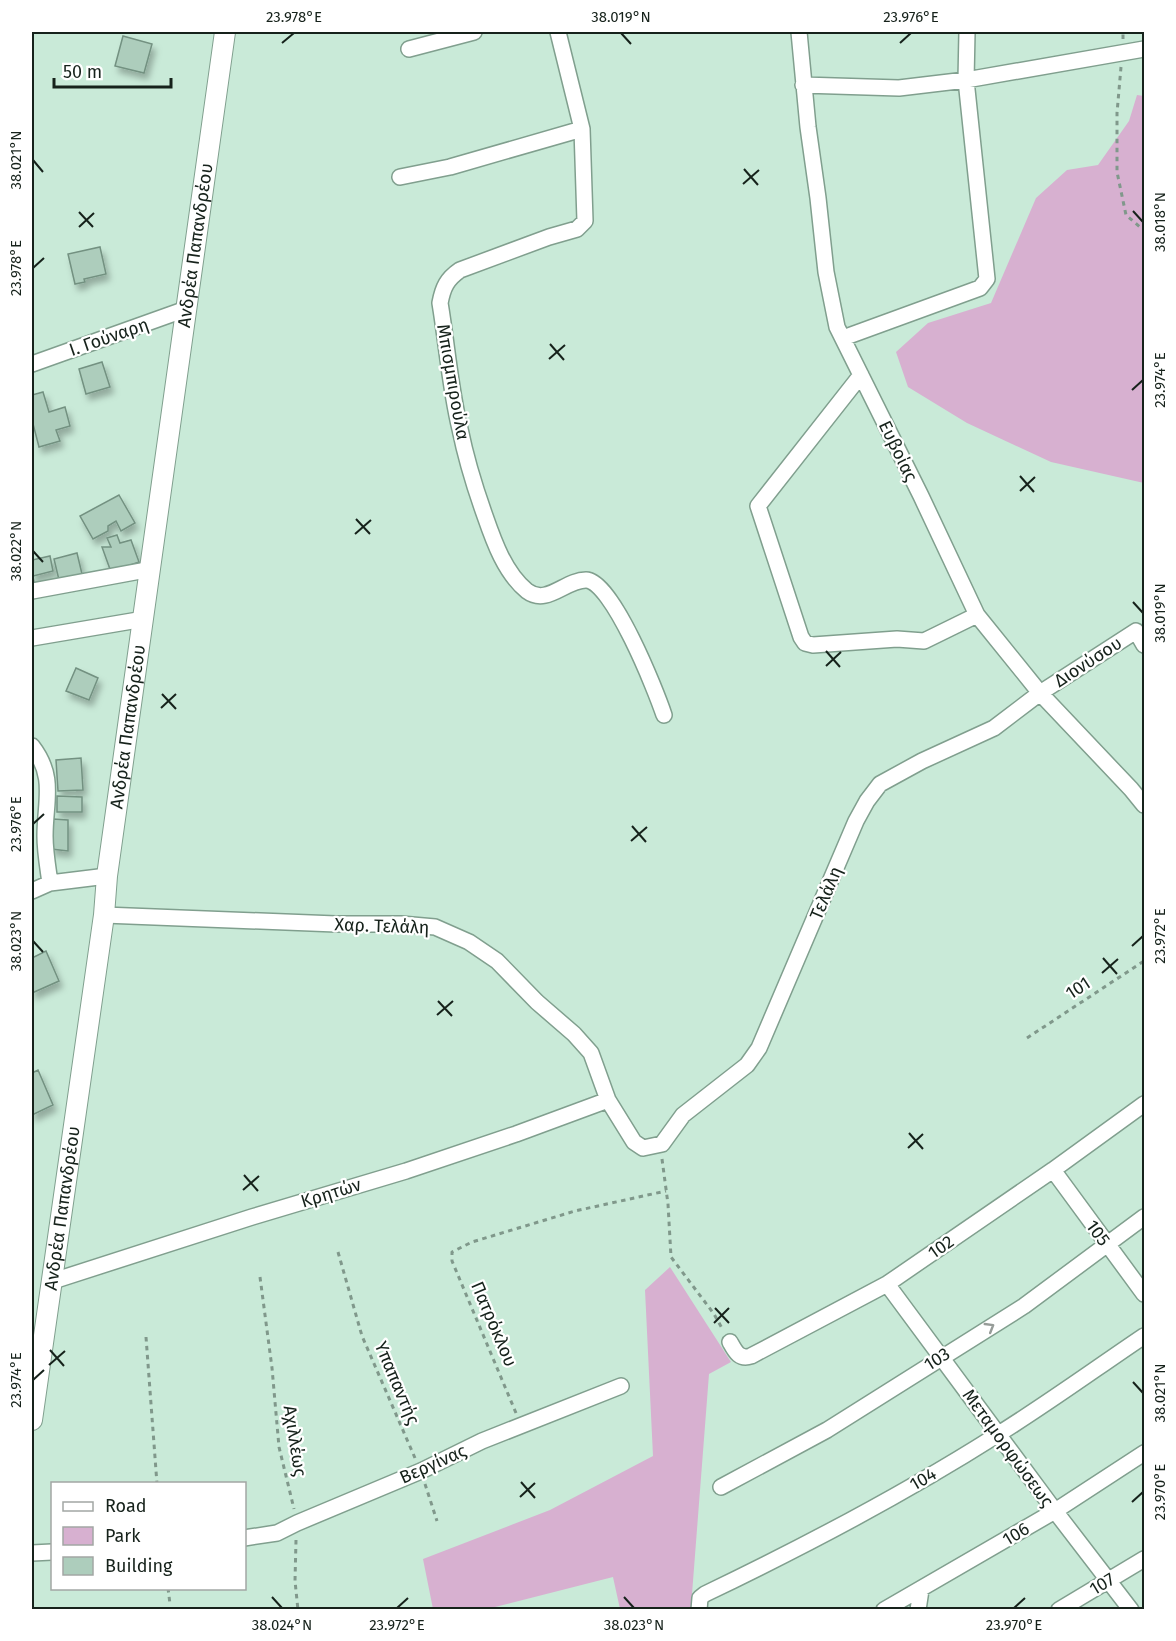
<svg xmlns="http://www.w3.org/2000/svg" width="1176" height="1641" font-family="'Fira Sans',sans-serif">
	<defs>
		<filter id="shadow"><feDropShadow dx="3.5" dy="6" stdDeviation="3" flood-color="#0004"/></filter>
	</defs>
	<rect width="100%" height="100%" fill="#c9ead8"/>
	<path fill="#d7b0d0" d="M1137,95L1144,96V483L1051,462L967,423L908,387L896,352L928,323L991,303L1036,198L1067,170L1098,165L1129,121Z
		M670,1267L731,1362L709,1374L692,1594V1609H620L613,1577L487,1609H433L423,1559L550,1510L653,1456L645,1290Z"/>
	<path fill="#adcdbc" stroke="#739181" stroke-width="1.5" filter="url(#shadow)" d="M123,36L152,44L144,73L115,66Z
		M100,247L106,274L84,279L85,282L75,284L68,254Z
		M102,362L110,387L86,394L79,369Z
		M43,392L49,412L65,407L70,426L56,430L60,441L39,447L32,420V395Z
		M119,495L135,523L121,531L116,521L108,526V531L93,539L80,516Z
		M117,535L120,543L131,540L139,562L111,572L102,547H111L107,538Z
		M77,553L82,574L59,580L54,559Z
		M50,556L53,571L33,576L34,582H32V560Z
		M76,668L98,678L89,700L66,691Z
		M81,758L83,790L58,791L56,760Z
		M57,796L82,797V812H57Z
		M53,819L68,820V851L51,849Z
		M46,951L59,981L32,993V958Z
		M38,1070L53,1105L32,1115V1073Z"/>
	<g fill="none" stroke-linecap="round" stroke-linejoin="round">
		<defs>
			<path id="minor" d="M558,32L582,129L585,221L577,229L549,237L460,270C447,279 443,287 440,303C447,345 450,388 460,429C466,459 475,488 485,516C494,542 505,573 527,591C547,606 565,580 586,580C612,580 656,691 664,715
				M799,32L808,127L818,198L826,272L837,327L921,496L977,615L1040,693L1131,789L1144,805
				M409,49L474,32
				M803,85L899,88L966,80L1144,49
				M400,177L450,167L582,129
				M843,338L980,288L987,279L966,80L967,32
				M32,364L186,309
				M861,375L758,506L801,637L805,643L813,645L897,639L924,641L977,615
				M32,591L151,569
				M32,638L144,619
				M32,746C56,777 45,801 45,836C45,852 48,868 50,883
				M32,891L50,883L107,876
				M104,915L336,924H401L435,927L469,942L497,961L537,1002L574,1034L591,1053L608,1100L634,1142L643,1148L662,1144L683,1115L747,1065L759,1048L856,821L867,801L880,784L922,761L994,728L1040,693L1136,631L1144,645
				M1053,1170L1144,1294
				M53,1281L252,1217L406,1171L516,1134L608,1100
				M887,1284L1055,1511L1131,1610
				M730,1342C735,1351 739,1360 751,1356L887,1284L1053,1170L1144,1104
				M721,1487L827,1430L1024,1306L1144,1217
				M244,1538L277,1533L297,1523L421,1471L482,1441L621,1386
				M32,1553L52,1552
				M699,1610L700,1598L705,1594C805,1546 904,1494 997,1435C1047,1404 1095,1369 1144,1336
				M884,1610L1055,1511L1144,1453
				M918,1610L921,1590
				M1059,1610L1144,1559"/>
			<g id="major">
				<path id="s1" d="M32,1420L104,915L107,876L225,32"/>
			</g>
		</defs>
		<use href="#minor" stroke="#809f8e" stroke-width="18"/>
		<use href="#major" stroke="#809f8e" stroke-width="22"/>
		<path stroke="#80988b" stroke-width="3" stroke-dasharray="4.5 4.5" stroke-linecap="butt" d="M1123,39V32
			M1121,67L1117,113V172L1126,215L1140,227L1144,226
			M1027,1038L1144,961
			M662,1159L668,1204L671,1257L714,1314L723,1330
			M338,1252L362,1336L415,1458
			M260,1277L272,1368L279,1447L294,1509
			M146,1337L157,1484
			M516,1413L452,1261V1252L472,1242L575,1211L666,1191
			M425,1484L437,1521
			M296,1540L295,1581L298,1610
			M168,1588L170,1604"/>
		<use href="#minor" stroke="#fff" stroke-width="15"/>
		<use href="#major" stroke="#fff" stroke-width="20"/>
	</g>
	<defs><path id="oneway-chevron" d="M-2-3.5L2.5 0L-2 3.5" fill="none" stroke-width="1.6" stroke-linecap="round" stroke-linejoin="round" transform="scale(1.5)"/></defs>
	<use stroke="#969c98" href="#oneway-chevron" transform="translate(990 1327) rotate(-31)"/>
	<path fill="none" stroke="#16221b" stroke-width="2" d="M621,33L631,44M282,43L294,33M900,43L911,33M33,160L43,172M744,169L758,185M743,184L759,170M1133,211L1143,222M79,212L93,227M79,227L94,213M33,268L44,258M550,344L564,360M549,359L565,345M1132,390L1143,380M1020,476L1034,492M1020,491L1035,477M356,519L370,534M355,534L371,520M33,551L43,562M1133,602L1143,613M826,651L840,667M826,666L841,652M162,694L176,709M161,708L176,694M33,824L44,814M632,826L646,842M631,841L647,827M33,941L43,952M1132,946L1143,936M1103,958L1117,974M1102,973L1118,959M438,1001L452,1016M437,1015L453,1001M909,1133L923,1149M908,1148L923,1134M244,1175L258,1191M243,1190L259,1176M715,1308L729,1323M714,1323L729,1308M50,1350L64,1366M49,1365L65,1351M33,1380L44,1370M1133,1382L1143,1393M521,1482L535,1498M520,1497L535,1483M1132,1502L1143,1492M272,1597L282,1608M624,1597L634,1608M397,1608L408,1598M1014,1608L1025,1598"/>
	<g text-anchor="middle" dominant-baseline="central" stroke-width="4.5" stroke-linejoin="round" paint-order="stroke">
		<g font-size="18" fill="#16221b" stroke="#fff">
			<text stroke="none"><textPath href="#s1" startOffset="1186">Ανδρέα Παπανδρέου</textPath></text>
			<text transform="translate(109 337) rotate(-19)">Ι. Γούναρη</text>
			<text transform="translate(453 382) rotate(80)">Μπισμπιρούλα</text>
			<text transform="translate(898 451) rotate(64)">Ευβοίας</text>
			<text transform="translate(1088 662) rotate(-33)">Διονύσου</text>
			<text stroke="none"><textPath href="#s1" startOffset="700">Ανδρέα Παπανδρέου</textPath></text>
			<text transform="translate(826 893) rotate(-67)">Τελάλη</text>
			<text transform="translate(382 926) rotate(2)">Χαρ. Τελάλη</text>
			<text transform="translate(1078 988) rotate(-33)">101</text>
			<text transform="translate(331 1193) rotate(-17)">Κρητών</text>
			<text stroke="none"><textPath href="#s1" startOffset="214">Ανδρέα Παπανδρέου</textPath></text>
			<text transform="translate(1098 1233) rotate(54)">105</text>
			<text transform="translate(941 1247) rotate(-35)">102</text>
			<text transform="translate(494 1324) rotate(67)">Πατρόκλου</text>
			<text transform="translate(937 1359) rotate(-32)">103</text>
			<text transform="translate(397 1383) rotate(67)">Υπαπαντής</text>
			<text transform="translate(295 1441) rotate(81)">Αχιλλέως</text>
			<text transform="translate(1008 1448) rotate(54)">Μεταμορφώσεως</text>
			<text transform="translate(433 1464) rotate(-24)">Βεργίνας</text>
			<text transform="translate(923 1479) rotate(-30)">104</text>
			<text transform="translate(1016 1534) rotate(-31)">106</text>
			<text transform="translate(1102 1584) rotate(-31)">107</text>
		</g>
	</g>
	<rect width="1176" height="1641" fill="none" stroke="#ffffff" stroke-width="66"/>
	<rect x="51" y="1482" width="195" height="108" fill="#ffffff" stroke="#a2a7a4" stroke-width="1.5"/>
	<rect x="63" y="1502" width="30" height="9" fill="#ffffff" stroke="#a2a7a4" stroke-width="1.5"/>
	<text x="105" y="1512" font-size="18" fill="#16221b">Road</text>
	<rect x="63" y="1527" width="30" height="18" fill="#d7b0d0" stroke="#a2a7a4" stroke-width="1.5"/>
	<text x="105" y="1542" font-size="18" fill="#16221b">Park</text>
	<rect x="63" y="1557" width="30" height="18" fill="#adcdbc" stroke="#a2a7a4" stroke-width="1.5"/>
	<text x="105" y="1572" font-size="18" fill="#16221b">Building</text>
	<path d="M54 78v9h117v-9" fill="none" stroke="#16221b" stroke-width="3"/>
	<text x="63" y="78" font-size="18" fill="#16221b" stroke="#ffffff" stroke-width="4.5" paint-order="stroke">50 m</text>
	<rect x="33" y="33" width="1110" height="1575" fill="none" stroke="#16221b" stroke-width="2"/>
	<g font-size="15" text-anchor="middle" fill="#16221b">
		<text x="294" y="22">23.978°E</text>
		<text x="621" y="22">38.019°N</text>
		<text x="911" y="22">23.976°E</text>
		<text transform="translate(16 160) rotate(-90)" y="5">38.021°N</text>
		<text transform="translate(1160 222) rotate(-90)" y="5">38.018°N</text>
		<text transform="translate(16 268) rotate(-90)" y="5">23.978°E</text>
		<text transform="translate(1160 380) rotate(-90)" y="5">23.974°E</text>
		<text transform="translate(16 551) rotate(-90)" y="5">38.022°N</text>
		<text transform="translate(1160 613) rotate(-90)" y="5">38.019°N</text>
		<text transform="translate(16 824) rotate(-90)" y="5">23.976°E</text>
		<text transform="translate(1160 936) rotate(-90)" y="5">23.972°E</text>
		<text transform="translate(16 941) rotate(-90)" y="5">38.023°N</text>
		<text transform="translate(16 1380) rotate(-90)" y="5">23.974°E</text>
		<text transform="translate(1160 1393) rotate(-90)" y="5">38.021°N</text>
		<text transform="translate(1160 1492) rotate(-90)" y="5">23.970°E</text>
		<text x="282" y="1630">38.024°N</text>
		<text x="397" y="1630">23.972°E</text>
		<text x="634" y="1630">38.023°N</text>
		<text x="1014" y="1630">23.970°E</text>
	</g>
</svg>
